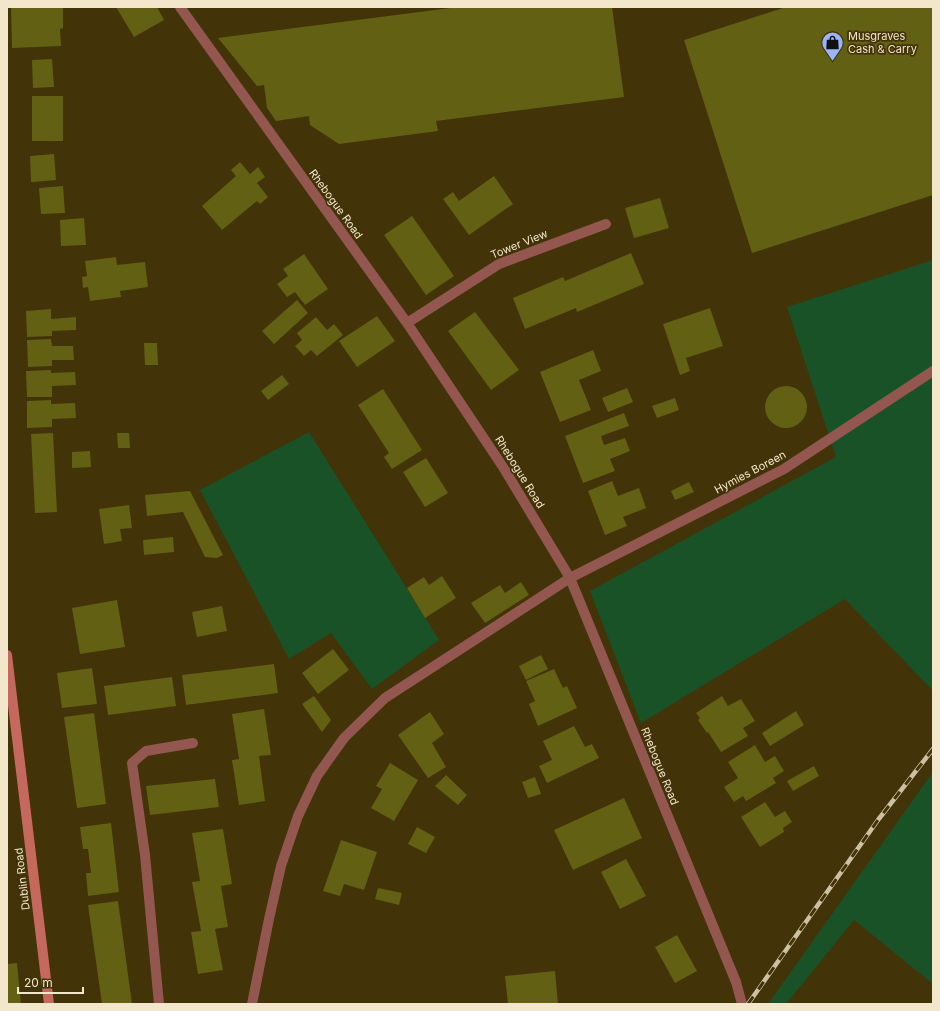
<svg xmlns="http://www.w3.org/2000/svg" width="940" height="1011" font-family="Inter,sans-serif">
	<rect width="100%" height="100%" fill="#423308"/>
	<path fill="#1a5227" d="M933,260V691L845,599L641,723L590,591L836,457L787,307Z
		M309,432L439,640L372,689L331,633L289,659L200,490Z
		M933,772V984L854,920L786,1004H768Z"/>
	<path fill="#626013" d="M11,7H63V28L60,29L61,46L12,48Z
		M116,7H157L164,20L134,37Z
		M458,7H612L624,97L436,121L438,131L339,144L310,125L309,116L276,121L267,108L264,85L257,86L218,38Z
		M786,7H933V195L752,253L684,40Z
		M52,59L54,87L33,88L32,60Z
		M32,96H63V141H32Z
		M54,154L56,180L31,182L30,156Z
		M240,162L250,174L258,167L265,177L257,183L268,197L260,204L257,201L222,230L202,206L236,176L231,170Z
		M494,176L513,204L469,235L443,199L453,192L459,201Z
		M63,186L65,213L41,214L39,188Z
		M660,198L669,228L634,238L625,208Z
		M412,216L454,276L426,295L384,235Z
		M84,218L86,245L61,246L60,220Z
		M631,253L644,284L577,312L576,308L525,329L513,298L563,277L565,281Z
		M304,254L328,289L305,305L295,292L287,297L277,284L288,276L283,269Z
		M116,257L117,265L145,262L148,287L120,291L121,297L90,301L88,287L83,288L82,277L87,276L85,261Z
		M297,300L308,313L274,344L262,331Z
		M710,308L723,346L686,358L690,371L680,375L663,324Z
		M51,309V319L76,317V330L52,331V336L27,337L26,311Z
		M475,312L519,370L491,390L448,331Z
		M377,316L395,341L357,367L339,341Z
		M316,317L327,330L334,324L343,335L317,356L311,350L304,356L295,346L302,340L297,333Z
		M51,339L52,346H73L74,360H52V366L28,367L27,340Z
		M144,343H157L158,365H145Z
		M593,350L601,371L579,380L591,410L560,422L540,372Z
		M51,370V373L75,372L76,385L52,386V397H27L26,371Z
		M282,375L289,384L268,400L261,391Z
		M765 407a21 21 0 1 1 42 0a21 21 0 1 1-42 0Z
		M627,388L633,402L608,412L602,398Z
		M383,389L422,450L392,469L384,457L389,453L358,405Z
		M675,398L679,410L657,418L652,406Z
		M51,400V404L75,403L76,418L52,419V427L27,428V401Z
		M624,413L629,426L601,436L604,445L625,438L630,451L610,459L615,471L583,483L565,436Z
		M53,433L57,512L35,513L31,434Z
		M117,433H129L130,448H118Z
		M90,451L91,467L72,468V452Z
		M426,458L448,493L425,507L403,472Z
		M612,481L618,496L639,488L646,508L623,517L627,526L605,535L588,491Z
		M689,482L694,492L675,500L671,491Z
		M190,491L223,555L217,558L205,557L183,512L147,516L145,495Z
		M129,505L132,528L120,529L122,541L104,544L99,509Z
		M173,537L174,552L144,555L143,540Z
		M442,576L456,598L425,618L407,588L424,577L429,585Z
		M521,582L529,595L485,623L471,603L500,585L505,593Z
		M117,600L125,647L80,654L72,608Z
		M222,606L227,631L197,637L192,612Z
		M333,649L349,670L318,694L302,673Z
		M541,655L548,669L526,680L519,666Z
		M274,664L278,693L186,705L182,675Z
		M92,668L97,704L62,708L57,673Z
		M554,669L563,688L567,686L577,708L538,726L529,704L535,701L526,681Z
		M172,677L176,706L108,715L104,686Z
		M314,696L331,720L322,732L302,704Z
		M722,696L728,706L741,699L755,721L743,728L748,736L721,752L708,732L707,733L698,720L700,718L696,713Z
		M264,709L271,755L259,756L265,801L239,805L232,760L239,759L232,714Z
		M796,711L804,725L770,746L762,733Z
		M430,712L444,734L432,743L446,767L428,778L398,735Z
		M94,713L106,804L77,808L64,717Z
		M574,726L585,747L592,744L599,758L547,783L539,766L552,760L543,741Z
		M755,745L765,762L775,756L784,771L773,778L776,783L746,801L743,796L734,802L724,787L738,778L728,762Z
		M390,763L418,780L394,821L371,808L382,789L376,786Z
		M814,766L819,776L793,791L787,781Z
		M446,775L467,795L458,805L435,786Z
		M535,777L541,794L528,798L522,782Z
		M215,779L219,807L150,815L146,786Z
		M624,798L642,838L573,870L554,830Z
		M765,802L775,817L785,811L792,822L783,828L784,832L760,847L741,817Z
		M111,823L119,892L88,896L86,873H91L88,849H83L80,827Z
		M417,827L435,837L426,853L408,844Z
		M223,829L232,884L221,886L228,927L215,929L223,970L198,974L191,932L201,931L192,882L200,881L192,833Z
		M341,840L377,852L364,890L344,884L340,896L323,891Z
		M626,859L646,896L620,909L601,872Z
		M378,888L402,893L399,905L375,899Z
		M118,901L132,1004H102L88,905Z
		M677,935L697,971L675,983L655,947Z
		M17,963L21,1004H7V964Z
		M555,971L558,1004H508L505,976Z"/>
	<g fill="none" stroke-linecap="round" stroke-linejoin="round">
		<path stroke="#935750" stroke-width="10" d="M180,7L407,323L503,467L570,578L736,982L742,1004
			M407,323L499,264L606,224
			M159,1004L145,855L132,763L146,751L193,743
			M252,1004L269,919L281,866L298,816L317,776L344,738L385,698L570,578L784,469L933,371"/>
		<path stroke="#c5685d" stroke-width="10" d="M7,655L49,1004"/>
		<defs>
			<path id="rail" d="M748,1004L878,820L933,749"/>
		</defs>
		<use href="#rail" stroke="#cec1a3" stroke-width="4.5"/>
		<use href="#rail" stroke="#423308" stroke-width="3" stroke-dasharray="9" stroke-linecap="butt"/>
	</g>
	<defs>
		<symbol id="shop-pin" viewBox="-11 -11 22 30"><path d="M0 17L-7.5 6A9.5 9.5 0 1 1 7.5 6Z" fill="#9ab5fd" stroke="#423308"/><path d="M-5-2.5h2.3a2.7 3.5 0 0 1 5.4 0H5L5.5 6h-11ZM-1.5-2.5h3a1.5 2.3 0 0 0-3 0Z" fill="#111"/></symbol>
	</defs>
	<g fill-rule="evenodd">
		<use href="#shop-pin" x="820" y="30" width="25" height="34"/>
	</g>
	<g text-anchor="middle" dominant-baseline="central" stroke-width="3.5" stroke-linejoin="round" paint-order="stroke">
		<g font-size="11" fill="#f2e6cb" stroke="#423308" text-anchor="start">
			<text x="848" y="36">Musgraves<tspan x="848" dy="13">Cash &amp; Carry</tspan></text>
		</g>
		<g font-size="11" fill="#f2e6cb" stroke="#423308">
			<text transform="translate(336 204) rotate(54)">Rhebogue Road</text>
			<text transform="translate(519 244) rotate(-22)">Tower View</text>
			<text transform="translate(520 472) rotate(58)">Rhebogue Road</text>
			<text transform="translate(750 472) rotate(-28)">Hymies Boreen</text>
			<text transform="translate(660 766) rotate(68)">Rhebogue Road</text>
			<text transform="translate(22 879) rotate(-97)">Dublin Road</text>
		</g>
	</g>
	<rect width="940" height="1011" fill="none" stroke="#f2e6cb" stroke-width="16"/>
	<path d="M18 987v6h65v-6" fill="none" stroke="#f2e6cb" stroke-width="2"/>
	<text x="24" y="987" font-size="12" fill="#f2e6cb" stroke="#423308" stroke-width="3" paint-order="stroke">20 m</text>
</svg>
